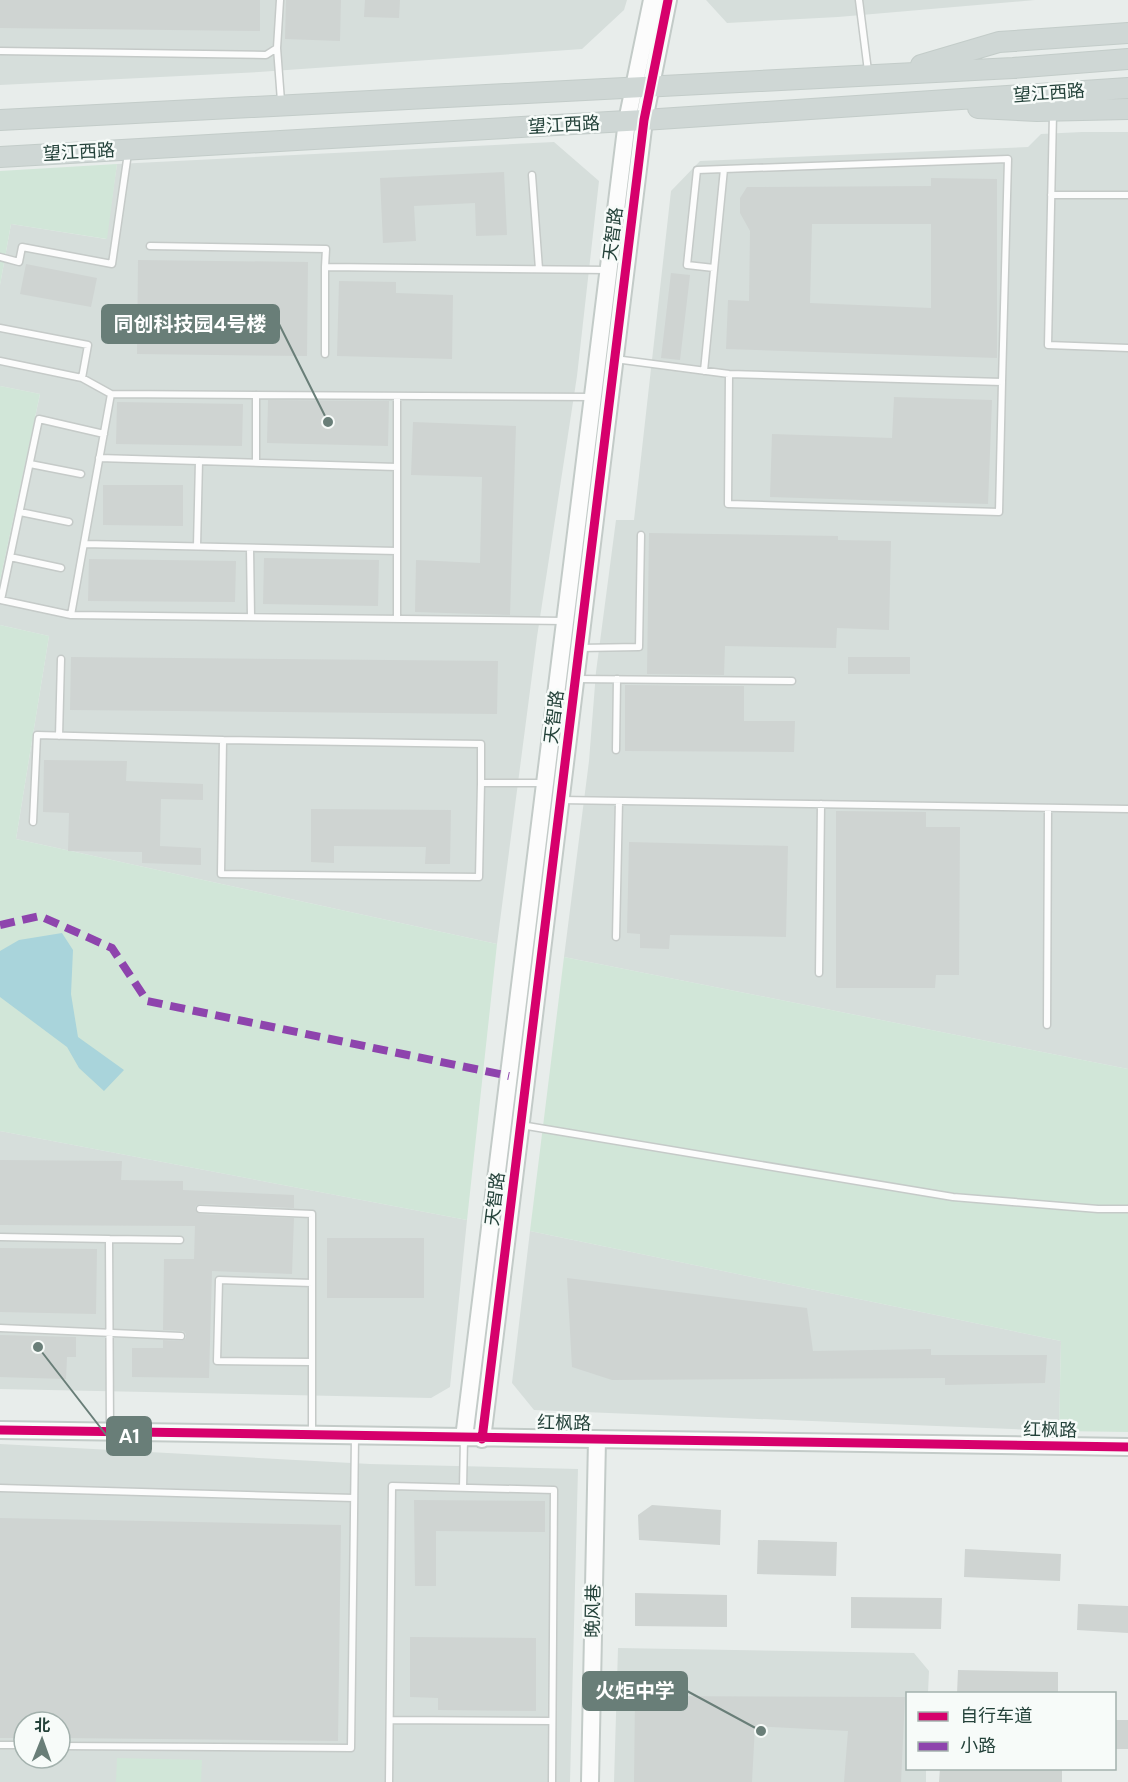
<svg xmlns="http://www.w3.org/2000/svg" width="1128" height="1782" font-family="'DM Sans','Noto Sans SC',sans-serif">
	<rect width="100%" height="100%" fill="#e8edeb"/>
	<path fill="#d6dedb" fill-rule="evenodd" d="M0,0H627L624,10L582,49L259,72L0,85Z
		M706,0H1035L838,17L727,23Z
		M1082,132H1128V1069L564,957L589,761L596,672L616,520H634L671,191L700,161L1028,147L1041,134Z
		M554,142L599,181L577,376L537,637L497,944L16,839L49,636L0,625V581L40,394L0,386V285L11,224L106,239L117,164Z
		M0,1131L467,1220L450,1387L431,1398L0,1389Z
		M530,1231L1061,1341L1059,1431L534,1410L512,1383Z
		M0,1444L370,1464L578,1469L570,1782H0ZM24,1722H60V1758H24Z
		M618,1648L914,1653L929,1671L928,1693L908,1694V1768L926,1769V1782H614Z"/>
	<path fill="#d1e6d8" d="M117,164L107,239L11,224L0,285V171Z
		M0,386L40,394L0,581Z
		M0,625L49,636L16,839L497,944L467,1220L0,1131Z
		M564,957L1128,1069V1432L1059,1431L1061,1341L530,1231Z
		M117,1758L202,1760L201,1782H116Z"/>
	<path fill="#a9d4db" d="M62,933L73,950L71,994L78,1037L124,1070L104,1091L79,1068L67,1047L0,997V951L19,940Z"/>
	<path fill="#cfd4d2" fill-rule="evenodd" d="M0,0H260V31L0,28Z
		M286,0H341L340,41L285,39Z
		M365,0H400L399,18L364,17Z
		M504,172L507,235L476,236L475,203L414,206L416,241L383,243L380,178Z
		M931,178L997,179V358L726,349L728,300L749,301L750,231L740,213V198L747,187L931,186ZM812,224H931V308L810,303Z
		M138,260L308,262L307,356L137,354Z
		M26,264L97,278L91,307L20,294Z
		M671,273L690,275L680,360L661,358Z
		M339,281L396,282V293L453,295L452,359L337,356Z
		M894,397L992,400L988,504L770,497L772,434L892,438Z
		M268,400L389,401L388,446L267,443Z
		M117,402L243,404L242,446L116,444Z
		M413,422L516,426L510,615L415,612L416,560L480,563L482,477L411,475Z
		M103,485H183V526L103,525Z
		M649,533L838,536V540L891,541L889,630L837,628L836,648L725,646L724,675L647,674Z
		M264,558L379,560L378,606L263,604Z
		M89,559L236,561L235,602L88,601Z
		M71,657L498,661L497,714L70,710Z
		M848,657H910V674H848Z
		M625,685L744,686V721H795L794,752L625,751Z
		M44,760L127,761L126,781L203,784V800L161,799L160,846L201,848V865L142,863V852L68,851L69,813L43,812Z
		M311,809L451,810L450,864H425L426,847L334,846V863L311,862Z
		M836,811L926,812V827H960L959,975H936L935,988H836Z
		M629,842L788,846L786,937L670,935L669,949L640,948V934L627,933Z
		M0,1160L122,1161L121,1180L183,1181V1190L294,1195V1208L200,1204L196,1206L195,1209L200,1214L294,1218L292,1274L212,1271L209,1378L132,1377V1348H163V1340L181,1341L186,1338V1334L183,1331L163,1330L164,1259H194L195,1226L0,1225Z
		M327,1238H424V1298H327Z
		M0,1248L97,1249L96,1314L0,1312Z
		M567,1278L807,1308L813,1351L931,1349V1355H1047L1045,1383L945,1385V1378L612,1380L572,1367Z
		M0,1335L76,1337V1357H67L66,1379L0,1377Z
		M414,1500L545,1501V1532L436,1531V1586H415Z
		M652,1505L721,1510L720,1545L639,1540L638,1515Z
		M0,1518L341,1525L338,1741L60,1738V1722H24V1738H0Z
		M758,1540L837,1542L836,1576L757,1574Z
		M965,1549L1061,1554L1060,1581L964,1577Z
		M635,1593L727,1595V1627L635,1626Z
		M851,1597L942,1598L941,1629L851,1628Z
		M1078,1604L1128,1606V1633L1077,1630Z
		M410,1637L536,1638V1711L438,1710V1698L410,1697Z
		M958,1670L1058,1672V1694H957Z
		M635,1696L905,1697L901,1782H844L848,1731L755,1726L752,1782H634Z
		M1114,1720H1128V1749H1114Z
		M940,1768H1038L1062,1770V1782H939Z"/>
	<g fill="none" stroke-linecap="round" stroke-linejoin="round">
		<defs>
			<path id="lane" d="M859,0L868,71
				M277,48L281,101
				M0,51L266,55L277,48L280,0
				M1053,114L1048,345L1128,348
				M532,175L539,269
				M1051,195H1128
				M150,246L326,249L325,267L608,270
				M0,257L19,262L22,247L112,264L128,153
				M714,268L687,265L697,170L724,169
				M0,328L88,345L82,378L111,394
				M325,354V267
				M615,359L729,374L1002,382L1008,159L724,169L704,371
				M0,361L82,378
				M729,374L728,504L999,512L1002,382
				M256,395V463
				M99,458L397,467V618
				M30,464L81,474
				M397,467V396
				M20,512L69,522
				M84,544L397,551
				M197,546L199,461
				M250,548L251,617
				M10,557L61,568
				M71,615L1,600L39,419L104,434
				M564,621L71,615L111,394L592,397
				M580,648L639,647L641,535
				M576,679L792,681
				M59,736L61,659
				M616,750L617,679
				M481,783V744L223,740L221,874L479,877L481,783H545
				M561,800L1128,809
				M33,822L37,735L223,740
				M616,937L619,801
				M819,973L821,804
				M1047,1025L1048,808
				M521,1125L953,1197L1098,1209H1128
				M200,1209L312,1214V1432
				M0,1237L109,1239L110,1431
				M109,1239L180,1240
				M0,1328L181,1336
				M312,1362L217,1361L219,1280L312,1283
				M0,1488L354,1498
				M463,1488L464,1439
				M390,1720L552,1721
				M0,1745H24
				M60,1746L351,1748L355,1437
				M389,1782L392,1486L554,1490L552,1782"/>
			<path id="secondary" d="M0,1430L1128,1447
				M464,1438L627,121L652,0
				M482,1439L644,120L668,0
				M590,1782L597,1440"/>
			<path id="primary" d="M921,65L999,42L1128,33
				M978,108L1037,111L1128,109
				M0,120L1013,68L1128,59
				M0,157L644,120L1128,88"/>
		</defs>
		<use href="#lane" stroke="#c5cac8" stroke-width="9"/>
		<use href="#secondary" stroke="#c3cbc8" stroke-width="20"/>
		<use href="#primary" stroke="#c3ccc9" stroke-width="22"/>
		<use href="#lane" stroke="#fcfcfc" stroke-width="6"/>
		<use href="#secondary" stroke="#fcfcfc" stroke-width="16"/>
		<use href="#primary" stroke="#cfd7d5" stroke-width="20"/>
		<path stroke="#8e44ad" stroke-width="8" stroke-dasharray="15 8" stroke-linecap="butt" d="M0,925L40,916L112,948L147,1001L509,1076"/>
		<defs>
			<path id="cycleway" d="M0,1430L1128,1447
				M482,1439L644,120L668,0"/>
		</defs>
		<use href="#cycleway" stroke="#f7fbf9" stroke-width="13"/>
		<use href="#cycleway" stroke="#d6006c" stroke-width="9"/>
	</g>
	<g text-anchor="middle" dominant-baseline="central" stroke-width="5" stroke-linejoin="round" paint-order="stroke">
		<g font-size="18" fill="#24423a" stroke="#f7fbf9">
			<text transform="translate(1049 93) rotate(-4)">望江西路</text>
			<text transform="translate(564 125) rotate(-3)">望江西路</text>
			<text transform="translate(79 152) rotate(-3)">望江西路</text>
			<text transform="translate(613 234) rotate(-83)">天智路</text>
			<text transform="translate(554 717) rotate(-83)">天智路</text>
			<text transform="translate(495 1199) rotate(-83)">天智路</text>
			<text transform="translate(564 1423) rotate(1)">红枫路</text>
			<text transform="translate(1050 1430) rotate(1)">红枫路</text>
			<text transform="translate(593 1611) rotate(-89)">晚风巷</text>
		</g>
	</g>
	<path fill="none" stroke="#697e78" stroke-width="2" d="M328 422L279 324M38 1347L107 1436M761 1731L687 1691"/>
	<g fill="#697e78" stroke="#f7fbf9" stroke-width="2">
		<circle cx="328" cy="422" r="6"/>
		<circle cx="38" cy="1347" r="6"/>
		<circle cx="761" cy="1731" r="6"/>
	</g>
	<g fill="#697e78" stroke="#697e78" stroke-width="2">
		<rect x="102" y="305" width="177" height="38" rx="6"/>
		<rect x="107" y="1417" width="44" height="38" rx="6"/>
		<rect x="583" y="1672" width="104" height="38" rx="6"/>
	</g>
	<g font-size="20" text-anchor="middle" font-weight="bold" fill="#fff">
		<text x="190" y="331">同创科技园4号楼</text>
		<text x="129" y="1443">A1</text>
		<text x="635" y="1698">火炬中学</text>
	</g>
	<rect x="906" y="1692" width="210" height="78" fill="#f7fbf9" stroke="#a3b1ad" stroke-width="1.5"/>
	<rect x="918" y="1712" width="30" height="9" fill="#d6006c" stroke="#a3b1ad" stroke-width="1.5"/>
	<text x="960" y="1722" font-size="18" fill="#24423a">自行车道</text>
	<rect x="918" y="1742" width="30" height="9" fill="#8e44ad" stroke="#a3b1ad" stroke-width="1.5"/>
	<text x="960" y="1752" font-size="18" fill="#24423a">小路</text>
	<g transform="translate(42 1740) rotate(1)"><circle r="28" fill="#f7fbf9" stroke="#a3b1ad" stroke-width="1.5"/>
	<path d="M0-4.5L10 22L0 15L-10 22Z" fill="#697e78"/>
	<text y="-9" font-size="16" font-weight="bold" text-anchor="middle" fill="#24423a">北</text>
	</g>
</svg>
